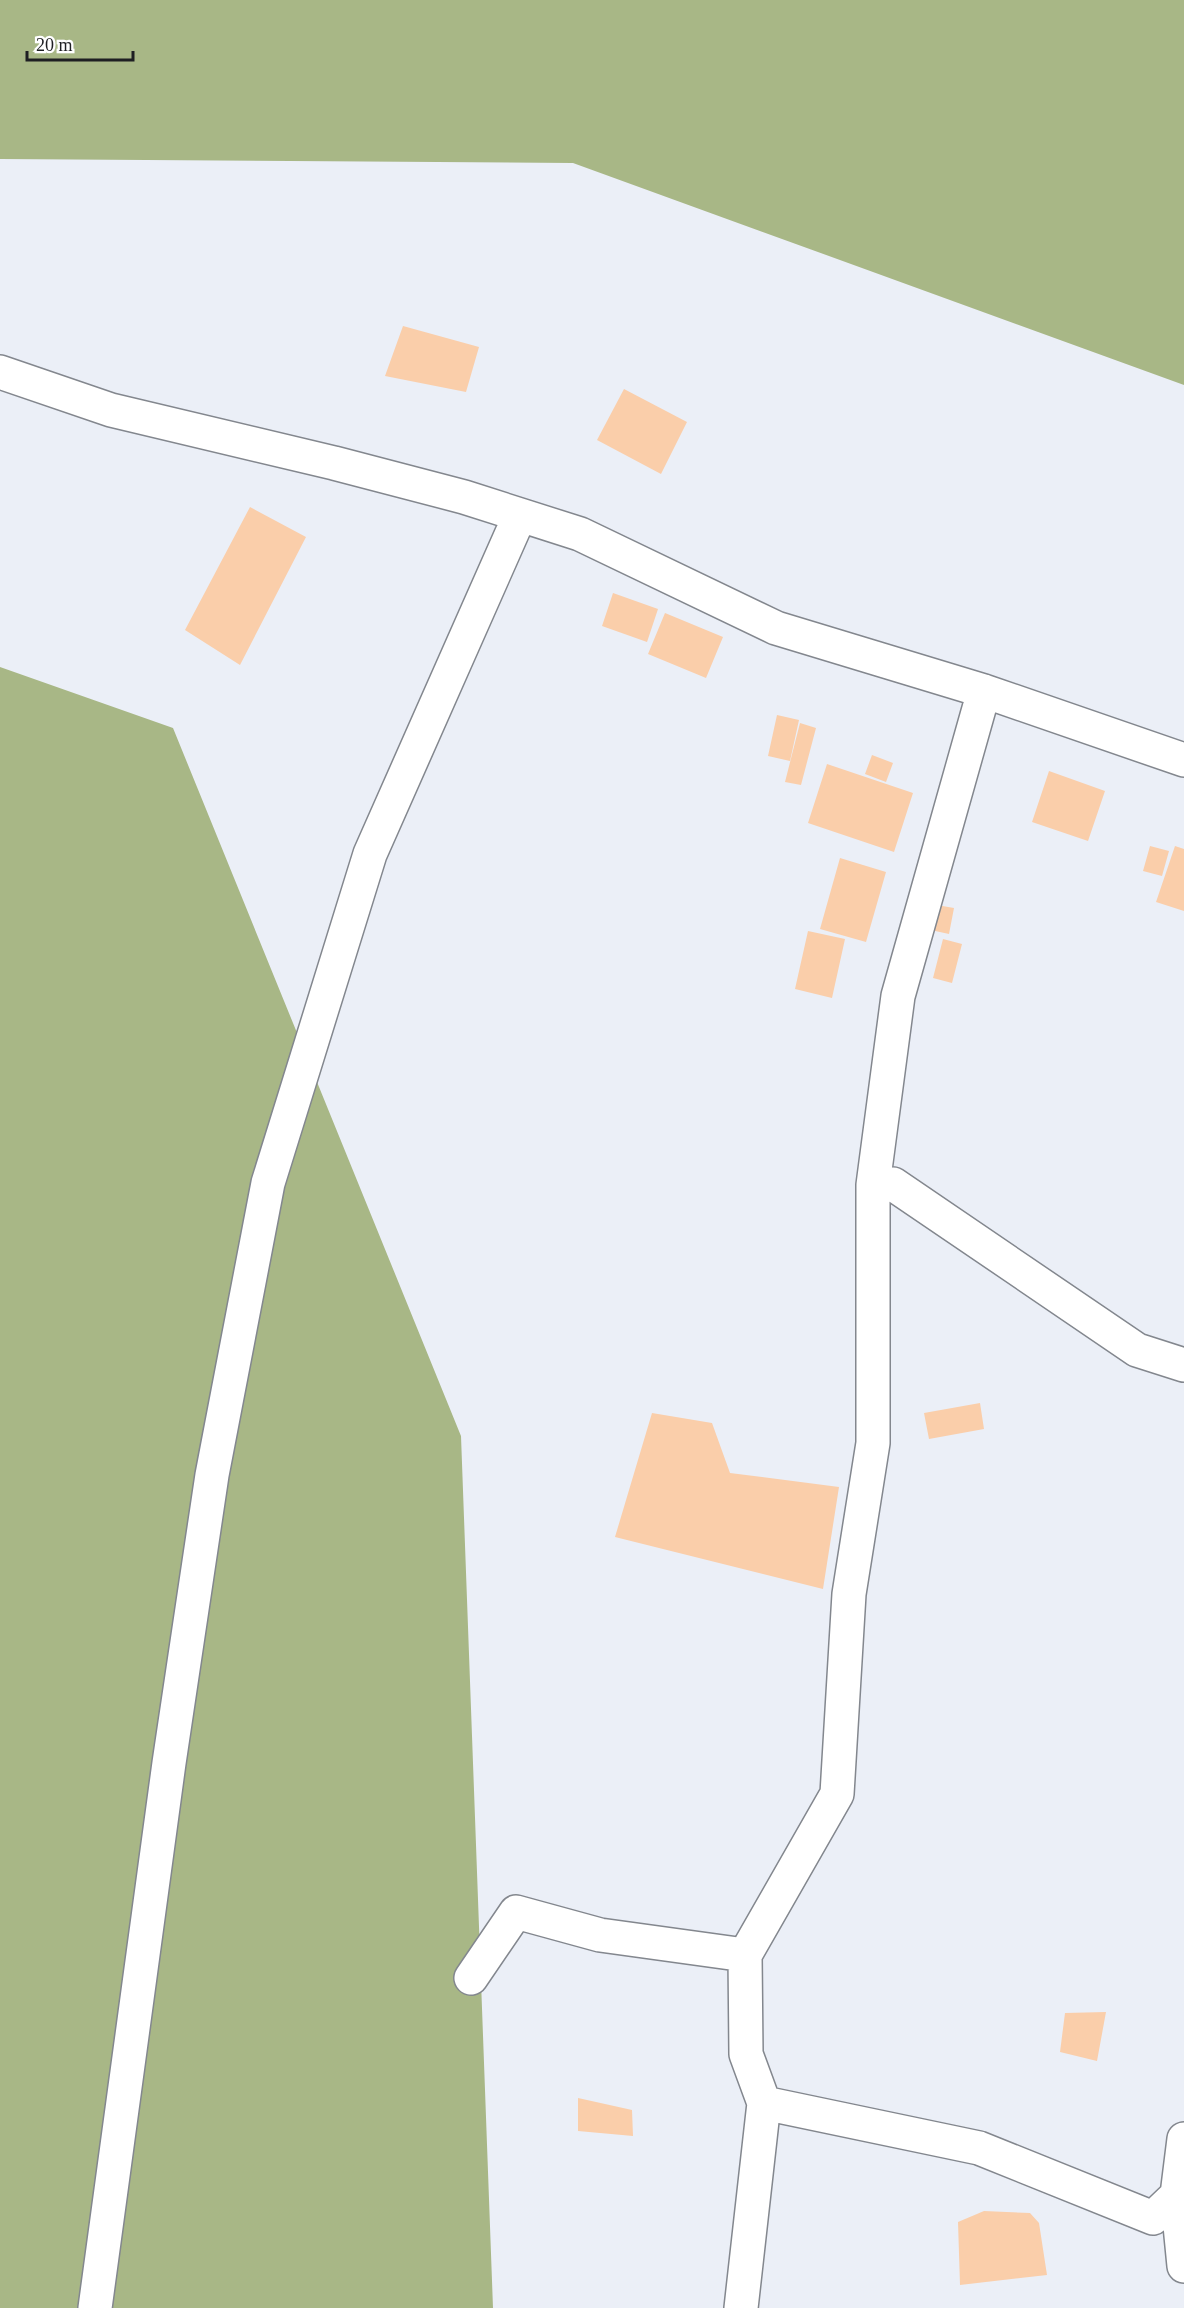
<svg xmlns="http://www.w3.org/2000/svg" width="1184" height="2308" font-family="'Times New Roman',serif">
	<rect width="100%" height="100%" fill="#ebeff7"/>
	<path fill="#a8b786" d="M0,0H1184V385L573,163L0,159Z
		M0,667L173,728L461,1436L493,2308H0Z"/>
	<path fill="#faceaa" d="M403,326L479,347L466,392L385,376Z
		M624,389L687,422L661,474L597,440Z
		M250,507L306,537L240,665L185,630Z
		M613,593L658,609L647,642L602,626Z
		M665,613L723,637L706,678L648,654Z
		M777,715L799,720L790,761L768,756Z
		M800,723L816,728L801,785L785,782Z
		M872,755L893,763L886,782L865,774Z
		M827,764L913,793L894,852L808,823Z
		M1049,771L1105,791L1088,841L1032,822Z
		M1150,846L1169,851L1162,876L1143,871Z
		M1175,846L1184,849V911L1156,902Z
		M840,858L886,872L866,942L820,929Z
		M931,904L954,908L949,934L926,929Z
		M808,931L845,939L832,998L795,989Z
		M943,939L962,944L952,983L933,978Z
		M980,1403L984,1429L929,1439L924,1413Z
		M652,1413L712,1423L730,1473L839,1487L823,1589L615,1537Z
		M1106,2012L1097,2061L1060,2052L1065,2013Z
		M578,2098L632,2110L633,2136L578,2131Z
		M984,2211L1030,2213L1039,2223L1047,2275L960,2285L958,2222Z"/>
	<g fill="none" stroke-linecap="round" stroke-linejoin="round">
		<defs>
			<path id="minor" d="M0,372L111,410L334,463L464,497L580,534L776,628L984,691L1184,760
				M893,1184L1137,1350L1184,1365
				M471,1978L516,1912L600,1935L745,1955
				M764,2103L979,2148L1153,2218L1177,2195
				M1184,2139L1177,2195L1184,2266
				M95,2308L169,1763L212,1475L268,1183L370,854L520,515
				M741,2308L764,2103L746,2054L745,1955L837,1794L849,1594L873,1443V1185L898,996L984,691"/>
		</defs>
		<use href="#minor" stroke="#83878e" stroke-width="36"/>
		<use href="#minor" stroke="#fff" stroke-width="33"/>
	</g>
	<path d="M27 51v9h106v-9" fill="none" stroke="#1e1f22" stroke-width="3"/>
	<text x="36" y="51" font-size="18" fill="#1e1f22" stroke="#ffffff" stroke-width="4.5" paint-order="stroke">20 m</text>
</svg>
